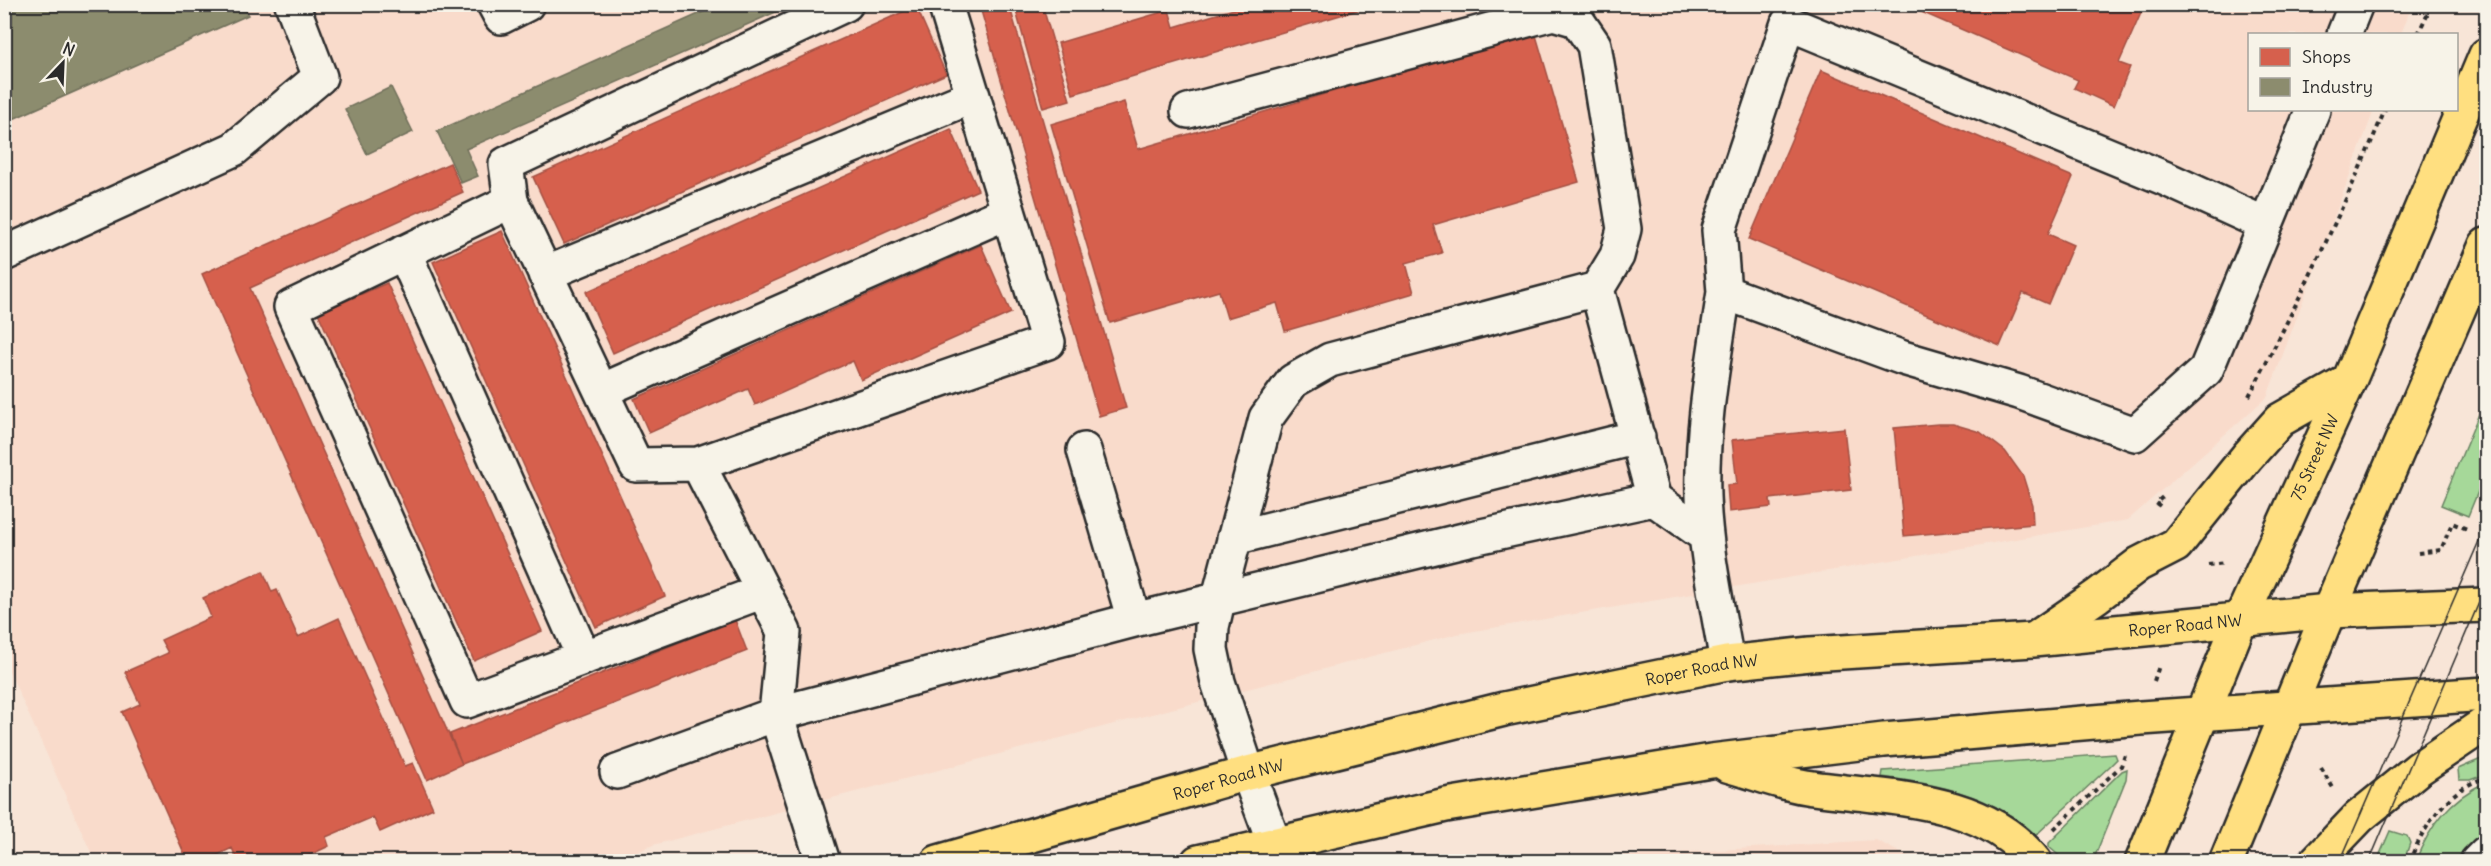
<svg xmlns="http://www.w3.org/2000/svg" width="2491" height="866" font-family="Delius,sans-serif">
	<rect width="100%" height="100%" fill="#f8e5d7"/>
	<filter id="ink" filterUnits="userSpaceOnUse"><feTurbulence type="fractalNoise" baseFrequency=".0167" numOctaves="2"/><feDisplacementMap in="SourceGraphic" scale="12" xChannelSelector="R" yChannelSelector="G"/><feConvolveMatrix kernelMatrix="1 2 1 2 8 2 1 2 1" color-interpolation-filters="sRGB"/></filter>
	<g filter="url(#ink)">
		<path fill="#f9dbcb" d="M4,5H2412L2401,34H2250V110H2374L2267,397L2128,520L1457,634L653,845L615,862L95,861L5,662Z
			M1876,840L1916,861H1583L1596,858Z"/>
		<path fill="#a6d899" stroke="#688262" stroke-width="1.5" d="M2486,397V472L2468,516L2441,505Z
			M2115,754L2117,759L2109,767L2036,835C1994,795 1938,784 1882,777L1883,771Z
			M2486,757V774L2470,780H2459L2458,769Z
			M2127,769L2126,779L2093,861H2065L2049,847V843L2122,771Z
			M2486,782V836L2473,844L2456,861L2415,862C2430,825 2450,799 2486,782Z
			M2390,831L2407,836L2410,843L2404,861H2377Z"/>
		<path fill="#d6604d" stroke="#a35043" stroke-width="1.5" d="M979,4H1009L1126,408L1099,416Z
			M1014,4H1042L1070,100L1043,108Z
			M1250,4H1378L1073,94L1058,43L1169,10L1174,27Z
			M1903,4H2145L2119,63L2130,67L2114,106L2074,88L2078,80Z
			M916,6L946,74L564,244L533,177Z
			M1535,32L1579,182L1433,225L1442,253L1406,263L1414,293L1285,331L1277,303L1227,318L1219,291L1110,323L1051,124L1124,102L1138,149Z
			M1821,70L2073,177L2048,234L2073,245L2048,304L2023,293L2000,346L1749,239Z
			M951,129L978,190L613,353L586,292Z
			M450,163L463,192L250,288L462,764L427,780L202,274Z
			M502,231L665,596L596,627L433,262Z
			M981,245L1011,313L861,380L853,361L755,405L748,389L649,433L634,399Z
			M387,283L542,631L474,661L318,313Z
			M1938,424H1953L1980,432L2005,451L2023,476L2032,505L2033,524L1904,536L1894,428Z
			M1844,428L1851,490L1770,499L1771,507L1729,512L1727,485L1737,484L1732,440Z
			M263,571L272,592L277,590L298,637L339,618L405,766L413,763L433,808L380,832L373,817L326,837L329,846L295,862H238L232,848L203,862H188L122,712L140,704L125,672L168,653L161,640L211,617L203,598Z
			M735,620L747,651L462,764L450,734Z"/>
		<path fill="#8c8c6e" stroke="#6f6f5a" stroke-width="1.5" d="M4,4H244L248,15L4,123Z
			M721,4H794L466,149L478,176L461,183L437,131Z
			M391,87L413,132L367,154L345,109Z"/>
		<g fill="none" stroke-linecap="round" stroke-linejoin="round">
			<defs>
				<path id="minor" d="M494,4L501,17L527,4
					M2344,34L2356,4
					M1188,111L1553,13L1577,20L1594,45L1624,229L1617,256L1597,289
					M511,201L636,465L698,464
					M404,252L584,658
					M4,254L234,149L320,77L292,4
					M545,274L973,96
					M1724,292L1719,230L1788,23L2164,178L2265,224
					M601,391L1008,212
					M1234,538L1638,437
					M761,592L467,701L291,307L511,201L506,164L846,4
					M1134,620L1472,538L1654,499L1706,536
					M1727,663C1718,608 1705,552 1703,496C1701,427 1714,359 1724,292L1903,358L2019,392L2135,434L2206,370L2313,110
					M617,772L776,714L784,632L698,464L1048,342L945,4
					M823,862L776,714L1134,620L1084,450
					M1281,862L1248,773L1218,682L1211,649L1212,627L1218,601L1266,418L1293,381L1330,360L1597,289L1654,499
					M2477,862L2486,853"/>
				<g id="major">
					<path d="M2035,639L2097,596L2139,564L2176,545L2247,457L2280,420L2349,381"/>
					<path d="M1727,765C1753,772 1780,783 1806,787C1883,799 1982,794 2035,862"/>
					<path id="s1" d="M938,862L1248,773L1504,709L1727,663L1810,654L2033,640L2329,611L2486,605"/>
					<path d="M1198,862L1446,805L1711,761L1884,740L2141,718L2486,694"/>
					<path id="s2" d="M2142,862L2240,621L2349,381L2486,55"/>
					<path d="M2226,862L2329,611L2486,245"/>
					<path d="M2316,862L2359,817L2418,769L2486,723"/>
				</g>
			</defs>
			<use href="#minor" stroke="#2b2b2b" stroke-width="38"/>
			<use href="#major" stroke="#2b2b2b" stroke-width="38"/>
			<path stroke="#2b2b2b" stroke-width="4" stroke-dasharray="4.5 4.5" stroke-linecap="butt" d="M2418,34L2432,4
				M2249,396C2298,303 2344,207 2385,110
				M2160,506L2156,503L2165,495
				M2418,553L2441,550L2452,523L2467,529
				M2208,565L2225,563
				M2154,681L2159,666
				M2321,768L2335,791
				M2054,829L2121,766L2125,755
				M2409,862C2424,827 2447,788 2486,778"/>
			<use href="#minor" stroke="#f7f3e8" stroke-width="33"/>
			<use href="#major" stroke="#ffdf80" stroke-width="33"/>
			<path stroke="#2b2b2b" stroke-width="1.5" d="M2340,862L2486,525
				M2369,862L2486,586"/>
		</g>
	</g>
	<g text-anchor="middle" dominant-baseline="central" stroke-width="6" stroke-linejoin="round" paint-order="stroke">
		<g font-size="16" fill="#2b2b2b" stroke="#f7f3e8">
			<text stroke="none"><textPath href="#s2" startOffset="440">75 Street NW</textPath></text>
			<text stroke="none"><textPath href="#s1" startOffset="1274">Roper Road NW</textPath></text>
			<text stroke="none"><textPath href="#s1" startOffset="788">Roper Road NW</textPath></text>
			<text stroke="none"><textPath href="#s1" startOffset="302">Roper Road NW</textPath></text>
		</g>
	</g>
	<rect width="2491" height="866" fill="none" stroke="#f7f3e8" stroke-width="24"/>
	<rect x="12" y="12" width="2467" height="842" fill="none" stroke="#2b2b2b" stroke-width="2" filter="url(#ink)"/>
	<rect x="2248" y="33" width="210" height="78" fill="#f7f3e8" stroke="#a5a39c" stroke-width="1.5"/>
	<rect x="2260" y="48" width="30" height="18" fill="#d6604d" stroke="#a5a39c" stroke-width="1.5"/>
	<text x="2302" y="63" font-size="18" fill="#2b2b2b">Shops</text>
	<rect x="2260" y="78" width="30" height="18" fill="#8c8c6e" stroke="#a5a39c" stroke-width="1.5"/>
	<text x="2302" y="93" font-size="18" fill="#2b2b2b">Industry</text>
	<g transform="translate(63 63) rotate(23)" stroke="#f7f3e8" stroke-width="4.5" paint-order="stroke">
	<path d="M0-4.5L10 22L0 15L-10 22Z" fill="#2b2b2b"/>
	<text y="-9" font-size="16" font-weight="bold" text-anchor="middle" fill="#2b2b2b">N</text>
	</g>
</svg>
